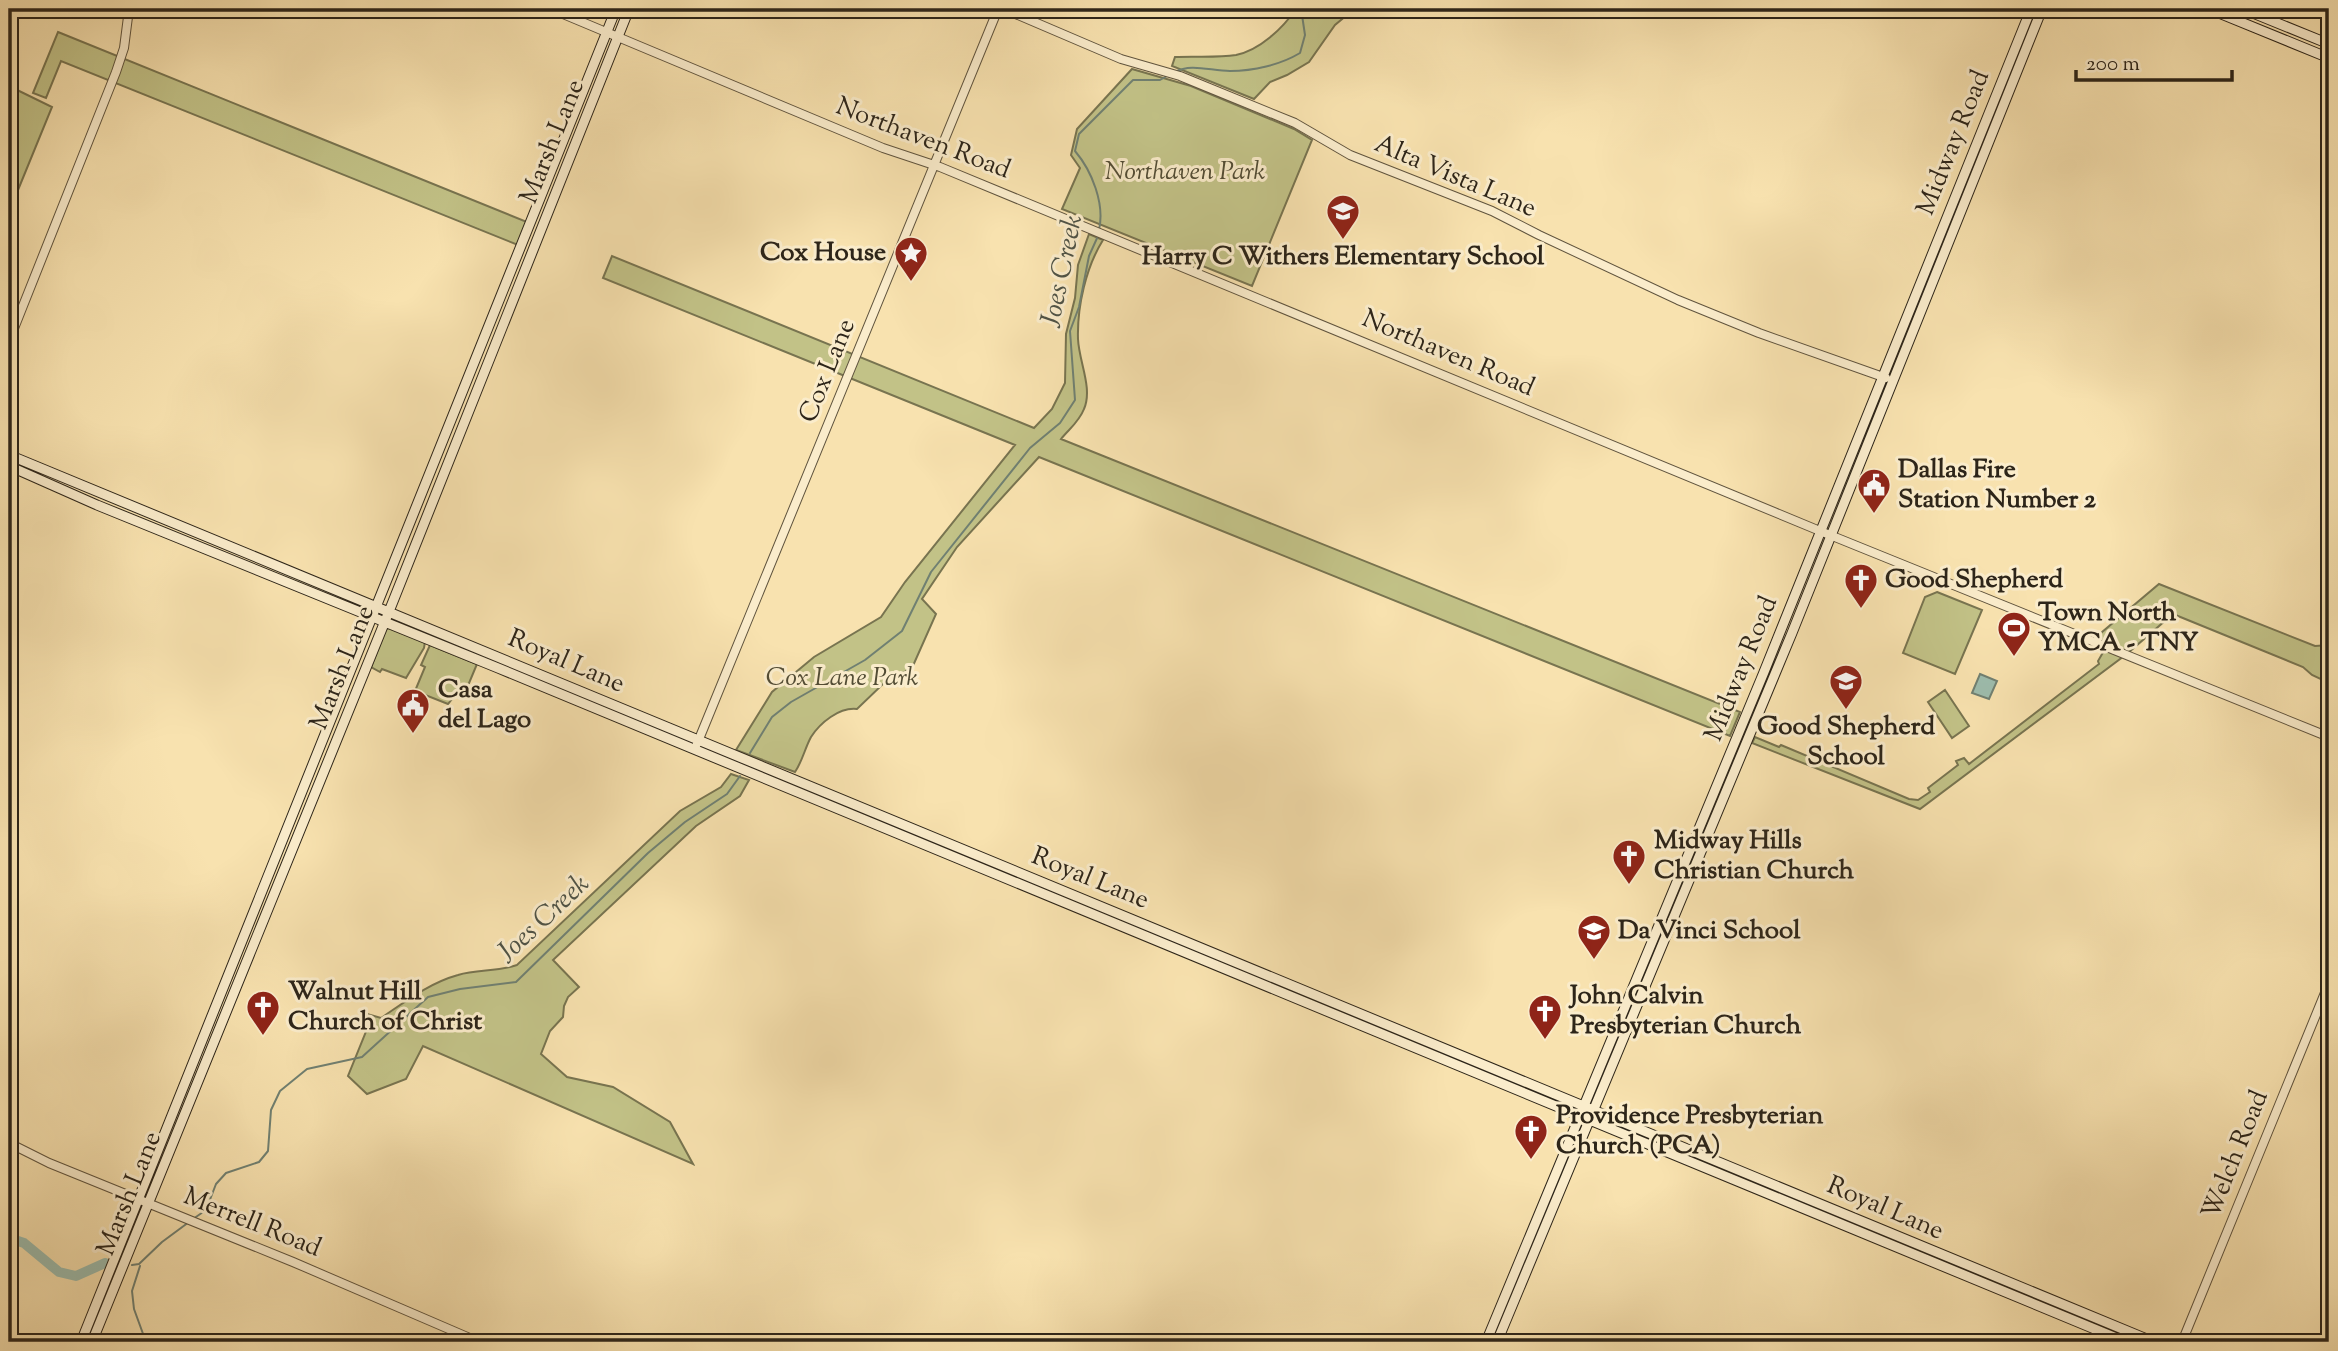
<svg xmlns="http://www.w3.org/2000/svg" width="2338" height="1351" font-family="'Sorts Mill Goudy',serif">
	<rect width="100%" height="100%" fill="#f8e2af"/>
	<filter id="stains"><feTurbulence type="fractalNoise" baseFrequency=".00286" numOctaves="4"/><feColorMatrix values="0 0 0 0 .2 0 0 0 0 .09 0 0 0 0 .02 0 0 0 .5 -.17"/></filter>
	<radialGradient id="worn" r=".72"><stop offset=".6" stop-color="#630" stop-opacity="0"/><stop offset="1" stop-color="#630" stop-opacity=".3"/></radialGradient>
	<path fill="#c2c287" stroke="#787450" stroke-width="2" d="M1296,9H1378L1347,15L1335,25L1309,62L1287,75L1270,82L1254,99L1172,66L1175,57C1194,56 1217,58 1236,55C1260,50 1283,28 1296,9Z
		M58,32L527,222L518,245L61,61L46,98L33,93Z
		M1132,69L1191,86L1294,129L1312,140L1252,286L1062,209L1080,168L1071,155L1077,129Z
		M9,86L52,107L9,212Z
		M1089,234L1103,240C1086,267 1077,307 1078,339C1079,362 1093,388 1084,409C1079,422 1069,429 1061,439L1740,712L1730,736L1039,457L957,547L922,599L936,614L912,668L884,683L857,709C839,707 820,723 811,737C805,748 802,762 795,772L736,750L772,692L814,657L881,617L905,582L1015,445L603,278L612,256L1034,428L1052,409L1065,383L1066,334L1075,298L1078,265Z
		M2159,584L2315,646L2329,645V683L2312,675L2303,667L2173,614L2129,652L2095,638Z
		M1937,592L1982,610L1955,674L1903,653L1925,597Z
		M389,628L425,642L424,648L406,678L382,669L380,672L371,667L386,629Z
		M430,645L477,664L467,688L456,694L448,704L415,691L425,667L421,665Z
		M2105,649L2124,656L1920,809L1752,743L1755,737L1779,747L1781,745L1909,799L1918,800L1930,792L1928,788L1958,765L1956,761L1964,758L1969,764L2099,664L2098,661Z
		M1945,690L1969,726L1952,738L1928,702Z
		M731,774L749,780L740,796L696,826L553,960L579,987L568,997L564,1006L563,1017L550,1031L541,1054L567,1077L613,1087L670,1122L693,1164L423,1046L406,1079L367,1094L348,1076L367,1029L362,1025L367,1014L381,1018C405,1002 429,983 458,975C477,969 497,972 517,965L680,811L721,787Z"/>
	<path fill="#9dbdae" stroke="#708072" stroke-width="2" d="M1980,674L1997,681L1989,699L1972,693Z"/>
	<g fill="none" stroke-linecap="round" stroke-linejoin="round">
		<path stroke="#708072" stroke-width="2" d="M1175,72C1191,63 1211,71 1230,71C1253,71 1280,65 1300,53L1305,35L1302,15L1307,9
			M1099,230C1105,204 1092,171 1075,151L1079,134L1133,80H1160L1167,76
			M750,753L772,717L791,702L865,660L902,631L931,572L1030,448L1060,423L1075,400L1070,331L1079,307L1089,256L1098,236
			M193,1219L206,1210L216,1184L226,1173L259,1162L268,1151L271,1110L280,1091L307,1069L362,1057L428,997L460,989L516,982L648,853L685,822L727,794L740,776
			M132,1265L139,1264L162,1242L189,1222
			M140,1266L132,1291L134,1309L146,1342"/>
		<path stroke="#9dbdae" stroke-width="10" d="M9,1238L24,1243L59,1272L76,1276L105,1263"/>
		<defs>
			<path id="tertiary" d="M551,9L883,148L940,167L1820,531L2329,737
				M1004,9L1121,59L1180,76L1295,123L1350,155L1492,211L1539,235L1678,300L1759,333L1886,378
				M9,341L116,72L124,48L129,9
				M697,744L998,9
				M9,1143L49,1163L293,1262L479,1342
				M2182,1342L2329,983"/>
			<path id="secondary" d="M2209,9L2329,58
				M2243,9L2329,44
				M9,455L2154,1342
				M9,466L97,505L498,668L2126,1342
				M81,1342L616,9
				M92,1342L392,604L629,9
				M1486,1342L1764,672L2031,9
				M1497,1342L1792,633L2042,9"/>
		</defs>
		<use href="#tertiary" stroke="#60543e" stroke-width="10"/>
		<use href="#secondary" stroke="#2d2519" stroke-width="11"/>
		<use href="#tertiary" stroke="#faeccb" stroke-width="8"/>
		<use href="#secondary" stroke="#faeccb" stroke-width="9"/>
	</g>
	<defs>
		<symbol id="school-pin" viewBox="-11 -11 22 30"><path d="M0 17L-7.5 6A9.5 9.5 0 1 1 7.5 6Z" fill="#8f2418" stroke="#faeccb"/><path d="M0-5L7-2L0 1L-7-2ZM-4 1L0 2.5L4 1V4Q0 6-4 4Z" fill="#fff"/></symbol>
		<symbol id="sight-pin" viewBox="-11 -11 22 30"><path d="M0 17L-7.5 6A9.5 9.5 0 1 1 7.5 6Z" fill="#8f2418" stroke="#faeccb"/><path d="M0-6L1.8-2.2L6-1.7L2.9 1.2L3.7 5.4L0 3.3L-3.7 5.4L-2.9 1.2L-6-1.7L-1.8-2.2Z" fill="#fff"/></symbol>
		<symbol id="civic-pin" viewBox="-11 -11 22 30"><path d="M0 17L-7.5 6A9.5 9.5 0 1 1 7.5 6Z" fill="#8f2418" stroke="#faeccb"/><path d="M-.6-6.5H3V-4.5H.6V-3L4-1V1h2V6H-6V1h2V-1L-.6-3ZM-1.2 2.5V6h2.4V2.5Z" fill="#fff"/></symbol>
		<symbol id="church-pin" viewBox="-11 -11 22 30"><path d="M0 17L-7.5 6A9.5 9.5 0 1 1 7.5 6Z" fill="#8f2418" stroke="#faeccb"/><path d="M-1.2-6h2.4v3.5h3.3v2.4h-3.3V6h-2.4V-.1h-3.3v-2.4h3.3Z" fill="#fff"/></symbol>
		<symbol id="stadium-pin" viewBox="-11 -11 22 30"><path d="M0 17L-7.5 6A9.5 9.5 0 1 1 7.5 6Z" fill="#8f2418" stroke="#faeccb"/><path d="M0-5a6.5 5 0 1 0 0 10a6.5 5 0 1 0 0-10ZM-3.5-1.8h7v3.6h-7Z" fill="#fff"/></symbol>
	</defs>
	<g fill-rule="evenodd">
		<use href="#school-pin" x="1324" y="192" width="38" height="52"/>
		<use href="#sight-pin" x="892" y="234" width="38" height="52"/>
		<use href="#civic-pin" x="1855" y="466" width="38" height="52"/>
		<use href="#church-pin" x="1842" y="561" width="38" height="52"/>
		<use href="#stadium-pin" x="1995" y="609" width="38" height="52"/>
		<use href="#school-pin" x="1827" y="662" width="38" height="52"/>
		<use href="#civic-pin" x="394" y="686" width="38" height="52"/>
		<use href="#church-pin" x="1610" y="837" width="38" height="52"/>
		<use href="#school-pin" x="1575" y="912" width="38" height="52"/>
		<use href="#church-pin" x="244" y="988" width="38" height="52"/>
		<use href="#church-pin" x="1526" y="992" width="38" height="52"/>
		<use href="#church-pin" x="1512" y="1112" width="38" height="52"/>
	</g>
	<g text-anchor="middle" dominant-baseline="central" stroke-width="6" stroke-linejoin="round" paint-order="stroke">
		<g font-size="26" fill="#2d2519" stroke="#faeccb">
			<text transform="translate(923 139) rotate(21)">Northaven Road</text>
			<text transform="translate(553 142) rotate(-68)">Marsh Lane</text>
			<text transform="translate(1954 143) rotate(-68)">Midway Road</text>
			<text transform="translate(1455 177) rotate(23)">Alta Vista Lane</text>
			<text transform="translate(1448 354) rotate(23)">Northaven Road</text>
			<text transform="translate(828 371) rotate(-68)">Cox Lane</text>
			<text transform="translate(566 662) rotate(23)">Royal Lane</text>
			<text transform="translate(343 668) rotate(-68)">Marsh Lane</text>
			<text transform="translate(1742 669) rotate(-68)">Midway Road</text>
			<text transform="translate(1090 879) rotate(22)">Royal Lane</text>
			<text transform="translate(2236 1155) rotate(-68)">Welch Road</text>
			<text transform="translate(130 1194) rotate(-68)">Marsh Lane</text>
			<text transform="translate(1885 1209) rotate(23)">Royal Lane</text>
			<text transform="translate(252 1223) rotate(22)">Merrell Road</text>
		</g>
		<g font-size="26" font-style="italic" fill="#524c34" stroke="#faeccb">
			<text x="1185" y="172">Northaven Park</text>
			<text x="842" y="678">Cox Lane Park</text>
		</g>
		<g font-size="26" font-weight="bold" fill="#2d2519" stroke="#faeccb" text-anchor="start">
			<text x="886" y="253" text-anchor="end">Cox House</text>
			<text x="1343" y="257" text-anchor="middle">Harry C Withers Elementary School</text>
			<text x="1898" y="470">Dallas Fire<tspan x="1898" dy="30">Station Number 2</tspan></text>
			<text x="1885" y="580">Good Shepherd</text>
			<text x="2038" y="613">Town North<tspan x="2038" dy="30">YMCA - TNY</tspan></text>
			<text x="438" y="690">Casa<tspan x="438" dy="30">del Lago</tspan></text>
			<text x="1846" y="727" text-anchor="middle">Good Shepherd<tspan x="1846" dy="30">School</tspan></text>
			<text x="1654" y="841">Midway Hills<tspan x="1654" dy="30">Christian Church</tspan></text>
			<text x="1618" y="931">Da Vinci School</text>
			<text x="288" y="992">Walnut Hill<tspan x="288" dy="30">Church of Christ</tspan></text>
			<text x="1570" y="996">John Calvin<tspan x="1570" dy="30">Presbyterian Church</tspan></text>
			<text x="1556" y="1116">Providence Presbyterian<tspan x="1556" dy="30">Church (PCA)</tspan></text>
		</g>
		<g font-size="28" font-style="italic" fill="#4f5346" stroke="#faeccb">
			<text transform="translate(1063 271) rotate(-78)">Joes Creek</text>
			<text transform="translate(544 919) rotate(-43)">Joes Creek</text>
		</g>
	</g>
	<rect width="2338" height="1351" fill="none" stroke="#f8e2af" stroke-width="35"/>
	<rect x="10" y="10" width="2317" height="1330" fill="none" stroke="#2d2519" stroke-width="3.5"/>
	<rect x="18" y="18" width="2303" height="1316" fill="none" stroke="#2d2519" stroke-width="2"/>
	<path d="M2076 70v10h156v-10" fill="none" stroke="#2d2519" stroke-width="3.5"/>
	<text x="2086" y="70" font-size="21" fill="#2d2519" stroke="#faeccb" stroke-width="5" paint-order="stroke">200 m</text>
	<rect width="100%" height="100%" filter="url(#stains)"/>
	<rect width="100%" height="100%" fill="url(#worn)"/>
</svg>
